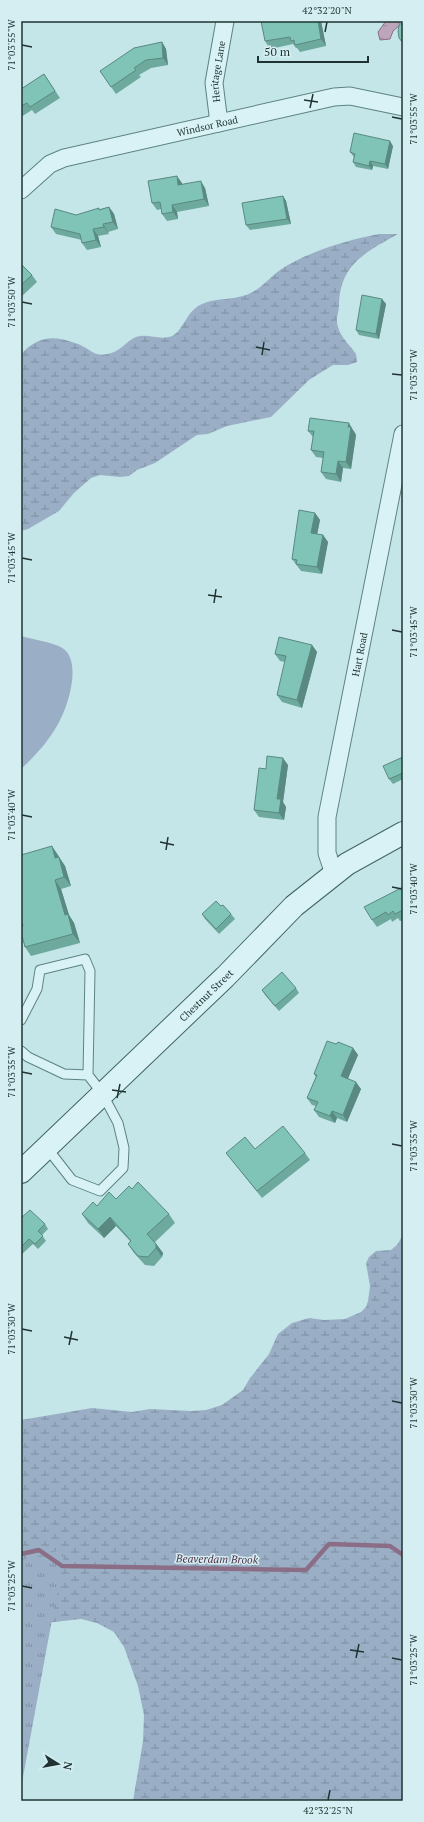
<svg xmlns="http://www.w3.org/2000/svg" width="424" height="1822" font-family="'PT Serif',serif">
	<defs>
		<pattern id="wetland-marsh" width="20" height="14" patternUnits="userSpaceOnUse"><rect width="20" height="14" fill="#9aafc6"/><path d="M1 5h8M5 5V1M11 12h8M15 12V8" fill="none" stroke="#7d8fa1"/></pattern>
		<pattern id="park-tufts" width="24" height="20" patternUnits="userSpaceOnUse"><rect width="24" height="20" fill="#9aafc6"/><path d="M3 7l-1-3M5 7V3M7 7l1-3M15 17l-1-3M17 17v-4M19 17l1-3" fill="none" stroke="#7d8fa1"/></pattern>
		<pattern id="water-ripples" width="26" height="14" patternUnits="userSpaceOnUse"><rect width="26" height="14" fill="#bda6bb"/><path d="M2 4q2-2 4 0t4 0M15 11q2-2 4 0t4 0" fill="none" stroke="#989"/></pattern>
	</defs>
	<rect width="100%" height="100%" fill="#c5e6e9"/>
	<path fill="url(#wetland-marsh)" d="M379,234H398C366,252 340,264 339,305C339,313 335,319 338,327C341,338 350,345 356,354L357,362L348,365H333L320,373L309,380L271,417L227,426L208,434L197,435L155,463L137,470L129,476L120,477L100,475L91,478L74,493L59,511L28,529L21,531V354C38,336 53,335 75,343C92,348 93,360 114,352C122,349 128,340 136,337C148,333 160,341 172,336C184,330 186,311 202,304C215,298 232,300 246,295C259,291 269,278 280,270C307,252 347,240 379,234Z
		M403,1235V1801H133L143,1741L144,1715L138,1686L124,1647L114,1632L97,1623L81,1619L45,1623L21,1637V1420L92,1408L132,1412L150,1409L191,1411L206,1410L222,1405L243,1390L250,1378L269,1354L278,1334L292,1323L309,1318L324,1320L345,1319L361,1312L366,1307L368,1301L370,1286L366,1263L369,1257L376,1251L391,1250L397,1245Z"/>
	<path fill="url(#park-tufts)" d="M65,1549L21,1788V1560Z"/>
	<path fill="#9aafc6" d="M21,636C31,639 58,643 65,650C81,665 68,707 58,724C49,741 35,756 21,769Z"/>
	<path fill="url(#water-ripples)" stroke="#8b6e86" d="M386,21H398L400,25L393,31L390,39L380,40L378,32Z"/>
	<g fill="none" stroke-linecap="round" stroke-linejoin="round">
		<path stroke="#8b6e86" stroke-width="4.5" d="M21,1554L39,1550L62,1566L306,1570L329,1544L390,1546L403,1555"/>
		<defs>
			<path id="lane" d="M21,1020L37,989L40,970L85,959L90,971L88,1075L102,1093L118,1123L124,1148L123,1168L100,1191L72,1180L47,1148
				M21,1051L28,1057L64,1074L88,1075"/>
			<g id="street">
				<path id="s1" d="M219,123L214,83L225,21"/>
				<path id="s2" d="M21,190L50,164L64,158L334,97L350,96L403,107"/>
				<path id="s3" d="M334,874L327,853V817L403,434"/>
			</g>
			<g id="secondary">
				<path id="s4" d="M21,1172L225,977L294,906L347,864L403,833"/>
			</g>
		</defs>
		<use href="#lane" stroke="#5d8380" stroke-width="11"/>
		<use href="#street" stroke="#5d8380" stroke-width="19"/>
		<use href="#secondary" stroke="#406461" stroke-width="24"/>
		<use href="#lane" stroke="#d8f2f5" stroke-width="9"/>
		<use href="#street" stroke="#d8f2f5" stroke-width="17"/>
		<use href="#secondary" stroke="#d8f2f5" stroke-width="22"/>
	</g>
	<path fill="#6da99d" d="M261,21H321L326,46L300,52L297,48H296L293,44L270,49L265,41Z
		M162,42L166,49L168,65L151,68L139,75L141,77L116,94L100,71Z
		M44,74L60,98L35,114L32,110L21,117V89Z
		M393,146L388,169L373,166L372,170L356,167L353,162L354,157L350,152Z
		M182,183V184L205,188L209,206L177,212L178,219L167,221L162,214L161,209L157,210L152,203Z
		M283,196L286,201L291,224L250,230L246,225Z
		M109,207L114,214L118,229L108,232L109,234L98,236L101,247L87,250L82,243V240L56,234L51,227L76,215Z
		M21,264L32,275L37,282L21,297Z
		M382,299L386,304L379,339L359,335L356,330Z
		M308,431H354L356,435L351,469L343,468L341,482L326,479L321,472L323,458L316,457L311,450L313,437Z
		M315,513L320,520L317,534L323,535L328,542L322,574L301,571L292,559Z
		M312,645L317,652L302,708L282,702L277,695L285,662L280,661L275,654Z
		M403,757V779L393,784L389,779Z
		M288,765L283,802L286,807L284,820L259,817L254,810L266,769Z
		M58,855L59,857L65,866L71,886L61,889L69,915L74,923L80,943L31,956L25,947L23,926Z
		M403,887V920L400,921L398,918L392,922L391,919L377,927L372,920Z
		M221,906L231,914L235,919L219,934L205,919L202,914Z
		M296,988L299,993L279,1011L265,995L262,990Z
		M336,1044L353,1048L358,1055L348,1078L361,1089L347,1122L337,1118L335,1123L319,1117L314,1110L316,1106L312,1105L307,1098L316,1077L314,1074Z
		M255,1149L305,1153L310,1160L262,1198L226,1153Z
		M116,1199L169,1214L175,1223L155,1242L163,1253L162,1257L154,1266L145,1265L134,1253L128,1244L130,1241L116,1226L104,1238L88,1223L82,1214L97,1206Z
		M21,1218L45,1224L48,1229L42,1235L46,1241L38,1249L33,1244L21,1255Z"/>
	<path fill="#598980" d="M318,21H321L326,46L321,39Z
		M162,42L166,49L168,65L163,58Z
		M390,141L393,146L388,169L385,164Z
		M370,161L373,166L372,170L369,166Z
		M177,176L182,183L183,192L178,185Z
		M201,181L205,188L209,206L204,199Z
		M283,196L286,201L291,224L287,219Z
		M172,205L177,212L178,219L173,212Z
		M109,207L114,214L118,229L113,222Z
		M103,224L108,232L109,234L104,227Z
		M93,229L98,236L101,247L96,240Z
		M382,299L386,304L379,339L376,334Z
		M349,423L356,435L351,469L346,462Z
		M338,461L343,468L341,482L336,474Z
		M315,513L320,520L316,540L311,533Z
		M323,535L328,542L322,574L317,567Z
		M312,645L317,652L302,708L297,700Z
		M283,758L288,765L283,802L286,807L284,820L279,813L277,799Z
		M52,846L58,855L60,860L59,857L65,866L71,886L64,877L55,858Z
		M55,880L61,889L69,915L74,923L80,943L73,934L65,915Z
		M353,1048L358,1055L346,1083L341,1076Z
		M356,1082L361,1089L347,1122L343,1115Z
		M332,1111L337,1118L335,1123L330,1116Z
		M110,1217L116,1226L104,1238L98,1229Z
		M156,1244L163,1253L162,1257L156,1248Z"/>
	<path fill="#7fc4b7" stroke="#598980" d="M261,21H318L321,39L295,45L294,40L291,41L290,37L265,41Z
		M403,22V43L399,38L398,31L399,25Z
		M162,42L163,58L146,60L134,68L136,70L111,87L100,71L134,48Z
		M44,74L55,91L30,107L27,103L21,106V89Z
		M354,133L390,141L385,164L370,161L369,166L353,162L355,154L350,152Z
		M177,176L178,185L201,181L204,199L172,205L173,212L162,214L160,202L152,203L148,181Z
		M283,196L287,219L246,225L242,203Z
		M109,207L113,222L103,224L104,227L93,229L96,240L82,243L80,234L51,227L55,209L76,215L99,208V210Z
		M21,264L32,275L21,285Z
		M362,295L382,299L376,334L356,330Z
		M310,418L349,423L348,427H351L346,462L338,461L336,474L321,472L324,452L311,450L314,431H308Z
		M299,510L315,513L311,533L323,535L317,567L296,564L297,560L292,559Z
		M279,637L312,645L297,700L277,695L286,656L275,654Z
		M267,756L283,758L277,799H281L279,813L254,810L259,768L266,769Z
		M403,757V773L389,779L383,766Z
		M52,846L55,858L59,857L64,877L55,880L65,915L68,914L73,934L25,947L21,932V927L23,926L21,919V855Z
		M403,887V910L395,914L393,911L388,915L386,912L372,920L364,907Z
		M216,901L221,906L223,905L231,914L216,929L202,914Z
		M282,972L296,988L275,1006L262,990Z
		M327,1041L336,1044L338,1042L353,1048L341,1076L356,1082L343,1115L332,1111L330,1116L314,1110L318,1102L307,1098L317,1075L314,1074Z
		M283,1126L305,1153L257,1191L226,1153L245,1137L255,1149Z
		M138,1182L169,1214L147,1234L156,1244V1248L148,1257L138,1256L128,1244L131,1241L110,1217L98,1229L82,1214L93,1202L97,1206L109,1192L116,1199L129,1186L132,1189Z
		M30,1210L45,1224L38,1231L43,1236L35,1244L29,1239L21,1247V1218Z"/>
	<path fill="none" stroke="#1f3432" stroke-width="1.5" d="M325,32L327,22M22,45L32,47M304,100L318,102M310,108L313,94M392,117L402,119M22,302L32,304M256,347L270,350M262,355L264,342M392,374L402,375M22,558L32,560M208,595L222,597M214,603L216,589M392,630L402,632M22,815L32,817M160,842L174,845M166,850L168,837M392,887L402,889M22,1072L32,1074M112,1090L126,1092M117,1098L120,1084M392,1144L402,1146M22,1329L32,1331M64,1337L78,1340M69,1345L72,1331M392,1401L402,1403M22,1586L32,1588M350,1650L364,1652M356,1658L359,1644M392,1658L402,1660M328,1800L330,1790"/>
	<g text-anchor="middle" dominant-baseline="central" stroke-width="3" stroke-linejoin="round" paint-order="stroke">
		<g font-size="10" fill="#1f3432" stroke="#d4eef2">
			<text stroke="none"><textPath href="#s1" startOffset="52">Heritage Lane</textPath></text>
			<text stroke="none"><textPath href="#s2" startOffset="201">Windsor Road</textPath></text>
			<text stroke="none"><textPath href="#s3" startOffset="224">Hart Road</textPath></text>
			<text stroke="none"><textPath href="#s4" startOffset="256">Chestnut Street</textPath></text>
		</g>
		<g font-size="11" font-style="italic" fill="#523047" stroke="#d4eef2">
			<text transform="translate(217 1559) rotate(1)">Beaverdam Brook</text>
		</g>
	</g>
	<rect width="424" height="1822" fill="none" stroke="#d4eef2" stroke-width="44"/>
	<g transform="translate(58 1764) rotate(101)" stroke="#d4eef2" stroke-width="3" paint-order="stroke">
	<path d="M0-3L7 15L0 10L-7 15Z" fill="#1f3432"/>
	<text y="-6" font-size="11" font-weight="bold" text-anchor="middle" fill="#1f3432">N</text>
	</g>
	<path d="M258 56v6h110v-6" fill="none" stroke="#1f3432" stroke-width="2"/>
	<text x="264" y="56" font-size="12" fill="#1f3432" stroke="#d4eef2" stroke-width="3" paint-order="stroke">50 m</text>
	<rect x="22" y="22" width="380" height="1778" fill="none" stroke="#1f3432" stroke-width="1.5"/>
	<g font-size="10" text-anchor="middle" fill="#1f3432">
		<text x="327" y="14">42°32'20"N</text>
		<text transform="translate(11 45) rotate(-90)" y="4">71°03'55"W</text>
		<text transform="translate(413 119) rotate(-90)" y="4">71°03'55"W</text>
		<text transform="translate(11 302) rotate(-90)" y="4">71°03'50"W</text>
		<text transform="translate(413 375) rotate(-90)" y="4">71°03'50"W</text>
		<text transform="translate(11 558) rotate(-90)" y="4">71°03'45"W</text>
		<text transform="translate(413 632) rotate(-90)" y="4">71°03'45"W</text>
		<text transform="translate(11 815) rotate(-90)" y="4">71°03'40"W</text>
		<text transform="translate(413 889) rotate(-90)" y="4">71°03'40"W</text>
		<text transform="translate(11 1072) rotate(-90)" y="4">71°03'35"W</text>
		<text transform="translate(413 1146) rotate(-90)" y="4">71°03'35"W</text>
		<text transform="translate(11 1329) rotate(-90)" y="4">71°03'30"W</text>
		<text transform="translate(413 1403) rotate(-90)" y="4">71°03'30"W</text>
		<text transform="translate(11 1586) rotate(-90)" y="4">71°03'25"W</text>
		<text transform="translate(413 1660) rotate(-90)" y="4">71°03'25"W</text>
		<text x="328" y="1814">42°32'25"N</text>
	</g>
</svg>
